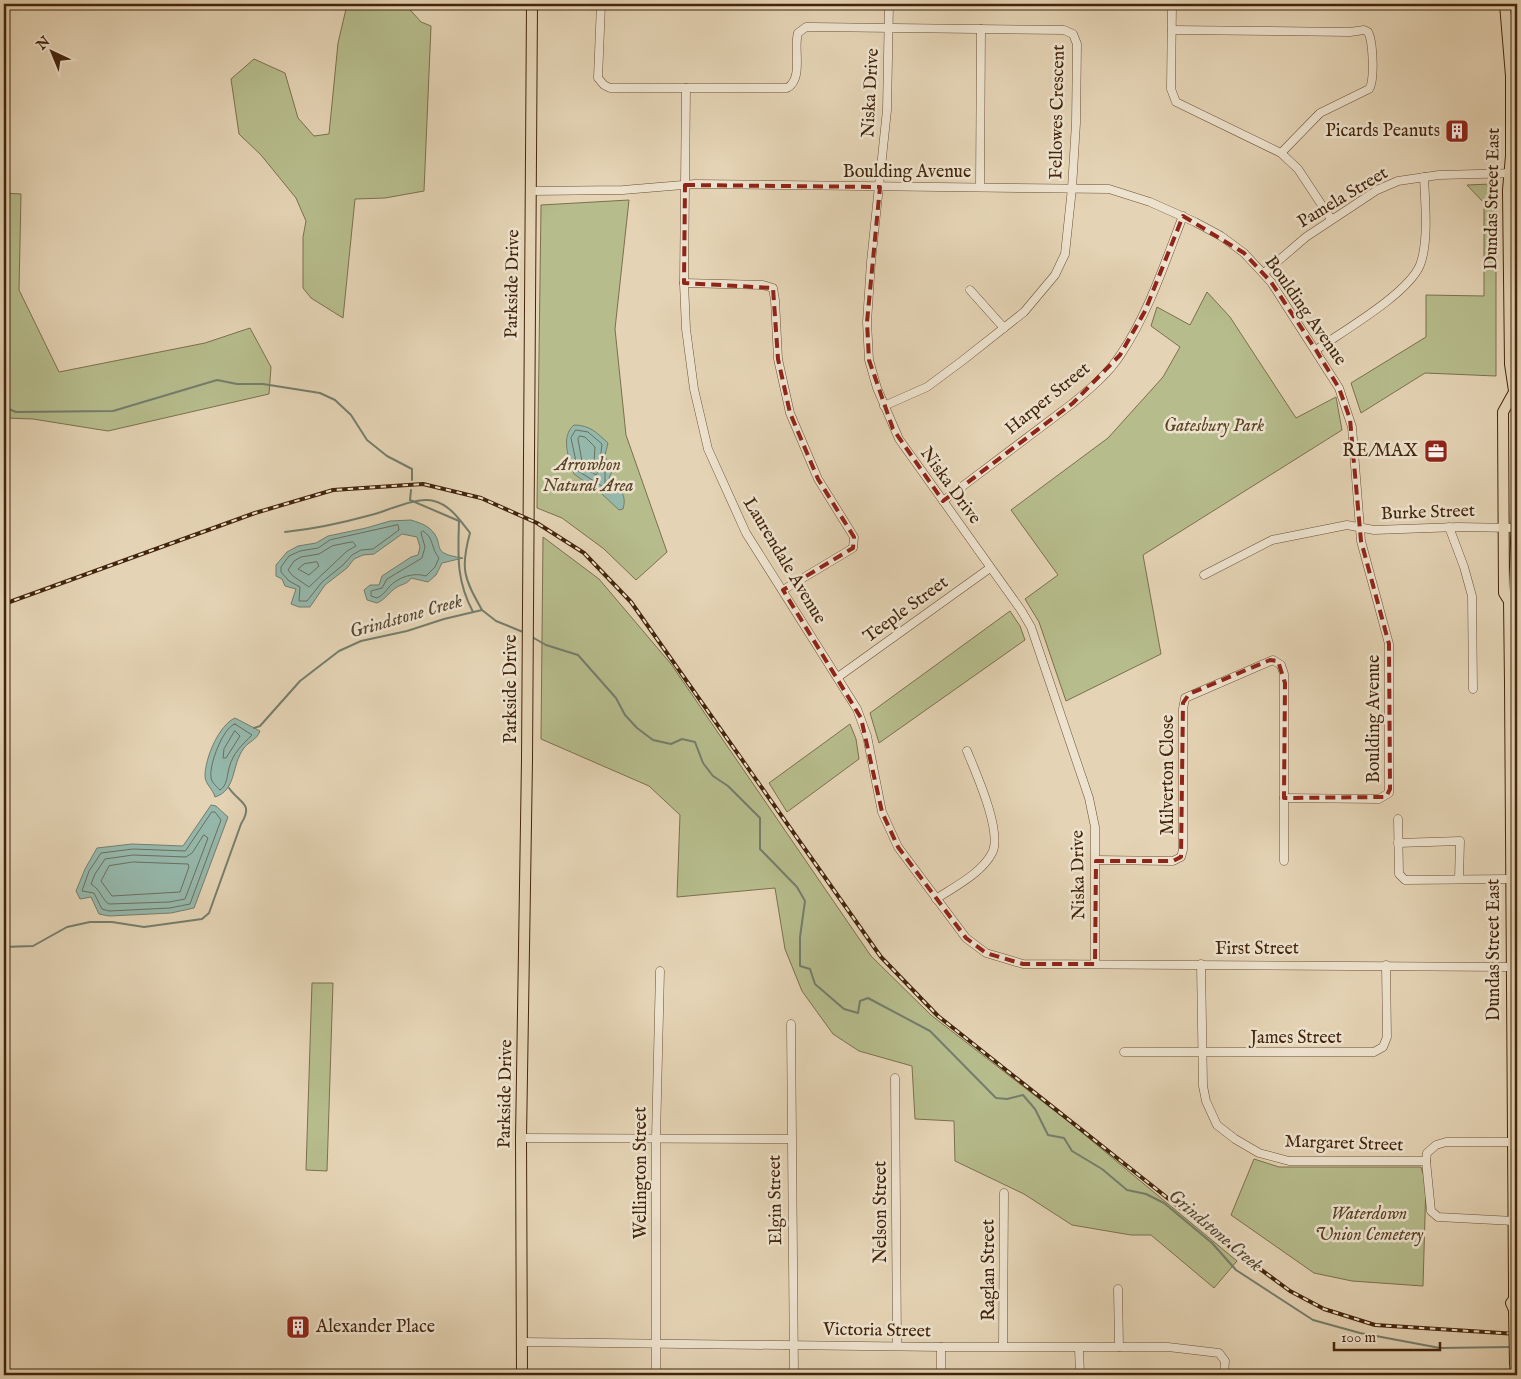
<svg xmlns="http://www.w3.org/2000/svg" width="1521" height="1379" font-family="'IM FELL English',serif">
	<style>
		.green { fill: #b6bc8c; stroke: #7c704c }
		.water { fill: #95b8ac; stroke: #747d6c }
		.lines { fill: none; stroke-linecap: round; stroke-linejoin: round }
		.shore { stroke: #6c6e5c; stroke-width: 1 }
		.stream { stroke: #747d6c; stroke-width: 2 }
		.minor-casing { stroke: #6b5035; stroke-width: 9 }
		.major-casing { stroke: #43250b; stroke-width: 12 }
		.minor { stroke: #ede2ce; stroke-width: 8 }
		.major { stroke: #e4d3b4; stroke-width: 10 }
		.rail-casing { stroke: #43250b; stroke-width: 4 }
		.rail { stroke: #ede2ce; stroke-width: 2; stroke-dasharray: 5.5; stroke-linecap: butt }
		.major-bridge-casing { stroke: #43250b; stroke-width: 12; stroke-linecap: butt }
		.major-bridge { stroke: #e4d3b4; stroke-width: 10 }
		.marked { fill: none; stroke: #8f2418; stroke-width: 4; stroke-dasharray: 10 6; stroke-linejoin: round }
		.labels { text-anchor: middle; dominant-baseline: central; stroke-width: 5; stroke-linejoin: round; paint-order: stroke }
		.street-label { font-size: 18px; fill: #43250b; stroke: #ede2ce }
		.poi-label { font-size: 18px; fill: #43250b; stroke: #ede2ce; text-anchor: end }
		.park-label { font-size: 18px; font-style: italic; fill: #5a4325; stroke: #ede2ce }
		.water-label { font-size: 19px; font-style: italic; fill: #584a33; stroke: #ede2ce }
	</style>
	<rect width="100%" height="100%" fill="#e4d3b4"/>
	<filter id="stains"><feTurbulence type="fractalNoise" baseFrequency=".004" numOctaves="4"/><feColorMatrix values="0 0 0 0 .2 0 0 0 0 .09 0 0 0 0 .02 0 0 0 .5 -.17"/></filter>
	<radialGradient id="worn" r=".72"><stop offset=".6" stop-color="#630" stop-opacity="0"/><stop offset="1" stop-color="#630" stop-opacity=".3"/></radialGradient>
	<!-- green -->
	<g class="green">
		<path d="M 357,4 L 405,4 L 421,22 L 431,26 L 424,191 L 385,198 L 355,199 L 343,318 L 311,298 L 303,288 L 303,237 L 306,221 L 296,198 L 261,155 L 239,134 L 231,79 L 254,59 L 285,73 L 298,118 L 314,136 L 329,134 L 338,43 L 346,9 Z"/>
		<path d="M 1491,184 L 1496,193 L 1496,376 L 1425,373 L 1361,413 L 1351,383 L 1426,337 L 1426,295 L 1484,296 L 1484,203 L 1467,185 Z"/>
		<path d="M 4,193 L 21,194 L 19,290 L 59,372 L 205,343 L 250,328 L 271,367 L 269,394 L 108,431 L 33,419 L 7,418 L 4,414 Z"/>
		<path d="M 629,200 L 615,329 L 626,435 L 667,552 L 636,580 L 604,549 L 562,518 L 537,508 L 541,205 Z"/>
		<path d="M 1207,292 L 1230,317 L 1296,418 L 1336,397 L 1342,430 L 1143,555 L 1161,654 L 1066,701 L 1039,622 L 1025,599 L 1058,575 L 1011,510 L 1108,438 L 1163,377 L 1180,347 L 1151,326 L 1157,307 L 1190,325 Z"/>
		<path d="M 543,537 L 599,579 L 671,664 L 871,956 L 931,1015 L 1074,1126 L 1237,1261 L 1214,1288 L 1151,1235 L 1131,1235 L 1072,1225 L 1024,1194 L 955,1161 L 954,1121 L 915,1119 L 912,1066 L 859,1051 L 833,1034 L 802,991 L 785,949 L 775,888 L 677,897 L 680,815 L 649,786 L 541,739 Z"/>
		<path d="M 1010,611 L 1020,626 L 1025,640 L 879,743 L 870,713 Z"/>
		<path d="M 850,724 L 856,739 L 859,759 L 787,812 L 769,783 Z"/>
		<path d="M 312,983 L 333,983 L 327,1171 L 306,1170 Z"/>
		<path d="M 1254,1159 L 1279,1167 L 1421,1167 L 1426,1182 L 1423,1286 L 1352,1281 L 1314,1273 L 1231,1215 Z"/>
	</g>
	<!-- water -->
	<g class="water">
		<path d="M 574,425 C 590,425 597,433 608,443 L 605,455 L 608,467 L 613,469 L 609,478 L 611,483 C 621,489 627,496 623,509 L 619,510 L 602,494 L 574,474 C 569,459 560,437 574,425 Z"/>
		<path d="M 411,520 C 417,522 424,524 429,528 C 448,544 426,553 463,558 L 442,563 L 436,575 L 428,582 L 411,578 C 408,584 402,584 397,587 C 389,592 386,599 377,603 L 367,600 L 364,590 L 370,585 L 379,585 L 382,576 L 411,557 L 418,555 L 420,547 L 417,537 L 402,534 L 374,554 L 363,555 L 354,559 L 347,568 L 325,585 L 310,607 L 299,607 L 291,604 L 296,589 L 285,586 L 282,579 L 276,576 L 276,565 L 287,552 L 298,546 L 316,543 L 328,536 L 366,528 L 390,521 Z"/>
		<path d="M 235,718 L 260,731 C 256,741 249,741 244,748 C 231,765 237,790 215,797 C 213,789 205,784 205,776 C 205,758 219,725 235,718 Z"/>
		<path d="M 211,805 L 216,806 L 228,817 L 194,908 L 171,913 L 109,916 L 99,914 L 91,897 L 80,899 L 76,891 L 85,869 L 97,848 L 132,844 L 183,846 Z"/>
	</g>
	<g class="lines">
		<!-- shore -->
		<g class="shore">
			<path d="M 576,430 L 588,432 L 602,444 L 600,461 L 605,472 L 605,488 L 578,471 L 571,438 Z"/>
			<path d="M 580,436 L 585,437 L 595,447 L 594,462 L 598,472 L 596,475 L 583,467 L 578,439 Z"/>
			<path d="M 398,525 L 399,530 L 373,549 L 361,550 L 352,555 L 343,565 L 322,582 L 307,601 L 299,601 L 300,587 L 289,581 L 281,572 L 281,567 L 289,556 L 300,551 L 318,548 L 330,540 Z"/>
			<path d="M 423,531 C 434,537 431,549 439,558 L 435,567 L 426,576 C 414,572 398,577 389,587 C 385,592 383,595 377,598 L 371,596 L 371,591 L 382,588 L 387,579 L 422,558 L 425,547 L 421,533 Z"/>
			<path d="M 353,542 L 356,546 L 347,551 L 309,587 L 293,576 L 288,570 L 294,561 L 301,557 L 319,554 L 332,546 Z"/>
			<path d="M 317,562 L 319,566 L 309,575 L 298,569 L 304,564 Z"/>
			<path d="M 235,724 L 252,735 C 242,745 233,753 229,768 C 227,776 227,786 220,790 C 217,787 211,782 211,777 C 209,765 223,727 235,724 Z"/>
			<path d="M 235,731 L 240,736 L 226,758 L 223,758 L 224,749 Z"/>
			<path d="M 212,812 L 215,812 L 221,820 L 190,904 L 170,908 L 109,911 L 102,909 L 94,893 L 82,891 L 89,871 L 101,853 L 133,849 L 185,851 Z"/>
			<path d="M 204,835 L 208,838 L 185,899 L 169,902 L 109,904 C 102,900 101,890 91,884 L 95,874 L 105,859 L 133,855 L 186,857 L 192,853 Z"/>
			<path d="M 133,862 L 188,864 L 189,867 L 180,892 L 112,896 L 101,881 L 109,866 Z"/>
		</g>
		<!-- stream -->
		<g class="stream">
			<path d="M 4,407 L 16,412 L 113,411 L 217,380 L 237,384 L 263,384 L 320,393 L 335,400 L 351,415 L 367,440 L 387,456 L 412,469 L 412,480"/>
			<path d="M 411,490 L 410,500 L 459,521 C 458,556 456,580 473,612"/>
			<path d="M 285,532 C 314,529 342,523 371,515 C 387,511 417,496 434,501 C 450,505 460,520 470,533 C 460,569 464,578 482,610"/>
			<path d="M 532,637 L 546,645 L 578,655 L 616,698 L 625,715 L 637,728 L 653,740 L 671,744 L 682,739 L 695,742 L 703,763 L 713,776 L 728,786 L 760,818 L 760,849 L 797,887 L 805,901 L 800,937 L 800,966 L 810,969 L 815,984 L 844,1009 L 858,1013 L 860,1001 L 868,998 L 930,1031 L 996,1098 L 1007,1099 L 1023,1095 L 1035,1109 L 1048,1135 L 1064,1138 L 1072,1151 L 1102,1169 L 1127,1190 L 1146,1194 L 1164,1203 L 1212,1243 L 1236,1270 L 1313,1320 L 1360,1333 L 1440,1348 L 1512,1347"/>
			<path d="M 254,728 L 260,726 L 300,681 L 339,651 L 361,641 L 407,631 L 444,619 L 482,610 L 496,621 L 523,632"/>
			<path d="M 4,947 L 33,946 L 67,927 L 90,922 L 112,922 L 144,927 L 202,919 L 209,913 L 241,824 C 254,803 240,804 229,788"/>
		</g>
		<!-- minor casing -->
		<g class="minor-casing">
			<g id="minor">
				<path d="M 601,4 L 598,78 L 604,85 L 610,88 L 787,88 C 804,79 793,48 798,33 L 806,27 L 812,27 L 1064,30 L 1073,34 L 1077,44 L 1076,123 L 1072,188 L 1065,254 L 1055,275 L 1024,312 L 962,361 L 927,387 L 884,406"/>
				<path d="M 889,4 L 887,110 L 871,262 L 867,322 L 869,360 L 877,388 L 899,439 L 1021,610 L 1031,627 L 1089,798 L 1095,827 L 1095,964"/>
				<path d="M 1172,4 L 1171,89 L 1176,102 L 1281,153 L 1298,169 L 1331,219"/>
				<path d="M 1172,30 L 1350,32 L 1364,30 L 1368,32 C 1373,41 1375,81 1369,89 L 1320,113 L 1281,153"/>
				<path d="M 686,88 L 684,283 L 686,329 L 694,389 L 708,449 L 746,533 L 857,709 L 867,736 L 882,812 L 898,847 L 966,938 L 986,953 L 1023,964 L 1510,967"/>
				<path d="M 980,187 L 981,29"/>
				<path d="M 531,191 L 623,190 L 695,184 L 1109,189 L 1150,202 L 1195,222 L 1221,236 L 1244,253 L 1271,282 L 1339,388 L 1352,427 L 1361,541 L 1389,644 L 1389,793 L 1379,799 L 1284,798"/>
				<path d="M 1264,273 L 1306,237 L 1377,190 L 1398,181 L 1439,175 L 1517,173"/>
				<path d="M 684,283 L 763,285 L 773,288 L 775,300 L 778,359 L 790,413 L 818,479 L 854,537 L 853,548 L 783,590"/>
				<path d="M 970,290 L 1004,328"/>
				<path d="M 1316,350 C 1343,331 1408,294 1420,265 C 1429,242 1425,201 1424,177"/>
				<path d="M 943,501 L 1073,403 C 1090,389 1109,373 1121,354 C 1149,312 1165,262 1183,216"/>
				<path d="M 1449,527 L 1464,567 L 1472,596 L 1473,689"/>
				<path d="M 1204,575 L 1272,540 L 1347,525 L 1374,530 L 1458,527 L 1517,528"/>
				<path d="M 838,677 L 990,568"/>
				<path d="M 1398,819 L 1399,874 L 1405,880 L 1510,879"/>
				<path d="M 1398,843 L 1460,841 L 1459,879"/>
				<path d="M 1096,860 L 1173,861 L 1181,857 L 1183,850 L 1183,709 L 1185,698 L 1273,660 L 1281,665 L 1284,674 L 1284,861"/>
				<path d="M 936,899 C 954,887 982,873 992,853 C 1003,833 976,773 967,751"/>
				<path d="M 1201,964 L 1203,1086 L 1206,1101 L 1217,1125 L 1235,1139 L 1259,1153 L 1289,1161 L 1426,1161 L 1427,1153 L 1436,1145 L 1446,1142 L 1516,1142"/>
				<path d="M 791,1024 L 794,1375"/>
				<path d="M 1124,1052 L 1374,1052 L 1383,1047 L 1387,1037 L 1386,965"/>
				<path d="M 895,1078 L 897,1345"/>
				<path d="M 521,1138 L 790,1139"/>
				<path d="M 1426,1161 L 1431,1211 L 1438,1217 L 1514,1221"/>
				<path d="M 1118,1289 L 1119,1347"/>
				<path d="M 523,1342 L 941,1347 L 1168,1347 L 1219,1353 L 1225,1361 L 1224,1375"/>
				<path d="M 1003,1346 L 1004,1193"/>
				<path d="M 941,1347 L 941,1375"/>
				<path d="M 1079,1348 L 1080,1375"/>
				<path d="M 656,1375 L 656,1138 L 660,971"/>
			</g>
		</g>
		<!-- major casing -->
		<g class="major-casing">
			<g id="major">
				<path d="M 1505,4 L 1511,76 L 1511,156 L 1508,190 L 1510,364 L 1517,411"/>
				<path d="M 1513,394 L 1503,412 L 1504,593 L 1509,601 L 1510,683 L 1514,1288 L 1514,1299 L 1511,1303 L 1514,1310 L 1517,1307"/>
				<path d="M 1509,601 L 1514,593 L 1517,517"/>
				<path d="M 1515,1364 L 1516,1375"/>
				<path d="M 522,1375 L 521,1138 L 527,760 L 532,4"/>
			</g>
		</g>
		<!-- minor -->
		<use href="#minor" class="minor"/>
		<!-- major -->
		<use href="#major" class="major"/>
		<!-- rail casing -->
		<g class="rail-casing">
			<path id="rail" d="M 4,604 L 255,513 L 333,490 L 423,484 L 481,498 L 537,523 L 584,553 L 631,602 L 881,957 L 938,1016 L 1218,1238 L 1290,1291 L 1324,1309 L 1375,1325 L 1517,1334"/>
		</g>
		<!-- rail -->
		<use href="#rail" class="rail"/>
		<!-- major-bridge casing -->
		<g class="major-bridge-casing">
			<path id="major-bridge" d="M 1514,1310 L 1515,1364"/>
		</g>
		<!-- major-bridge -->
		<use href="#major-bridge" class="major-bridge"/>
	</g>
	<!-- marked area -->
	<path class="marked" d="M 685,185 L 880,187 L 867,322 L 869,360 L 893,429 L 943,501 L 1073,403 L 1120,355 L 1145,311 L 1183,216 L 1244,253 L 1271,282 L 1316,350 L 1339,388 L 1350,419 L 1361,541 L 1389,644 L 1390,789 L 1386,797 L 1284,798 L 1285,683 L 1278,661 L 1270,660 L 1189,694 L 1183,703 L 1181,857 L 1173,861 L 1096,861 L 1095,964 L 1023,964 L 986,953 L 966,938 L 898,847 L 882,812 L 861,718 L 783,590 L 853,548 L 854,537 L 818,479 L 790,413 L 778,359 L 773,288 L 684,283 Z"/>
	<!-- icons -->
	<defs>
		<g id="building-square" transform="scale(1.25)"><rect x="-9" y="-9" width="18" height="18" rx="4" fill="#8f2418" stroke="#ede2ce"/><path d="M-4-6H4V6H1V3H-1V6H-4ZM-2.5-4.3h1.7v1.8h-1.7ZM.8-4.3h1.7v1.8H.8ZM-2.5-1h1.7V.8h-1.7ZM.8-1h1.7V.8H.8Z" fill="#fff"/></g>
		<g id="office-square" transform="scale(1.25)"><rect x="-9" y="-9" width="18" height="18" rx="4" fill="#8f2418" stroke="#ede2ce"/><path d="M-6-3h4V-5.5h4V-3h4V5H-6ZM-1-4.5V-3h2v-1.5ZM-6 0V1H6V0Z" fill="#fff"/></g>
	</defs>
	<g fill-rule="evenodd">
		<use href="#building-square" x="1457" y="131"/>
		<use href="#office-square" x="1436" y="451"/>
		<use href="#building-square" x="298" y="1327"/>
	</g>
	<g class="labels">
		<!-- street labels -->
		<g class="street-label">
			<text transform="translate(871 93) rotate(-87)">Niska Drive</text>
			<text transform="translate(1058 112) rotate(-89)">Fellowes Crescent</text>
			<text x="907" y="172">Boulding Avenue</text>
			<text transform="translate(1343 198) rotate(-31)">Pamela Street</text>
			<text transform="translate(1493 199) rotate(-89)">Dundas Street East</text>
			<text transform="translate(513 284) rotate(-89)">Parkside Drive</text>
			<text transform="translate(1305 311) rotate(55)">Boulding Avenue</text>
			<text transform="translate(1048 399) rotate(-39)">Harper Street</text>
			<text transform="translate(950 486) rotate(54)">Niska Drive</text>
			<text transform="translate(1428 513) rotate(-2)">Burke Street</text>
			<text transform="translate(784 561) rotate(59)">Laurendale Avenue</text>
			<text transform="translate(906 610) rotate(-36)">Teeple Street</text>
			<text transform="translate(511 689) rotate(-90)">Parkside Drive</text>
			<text transform="translate(1374 719) rotate(-90)">Boulding Avenue</text>
			<text transform="translate(1168 775) rotate(-90)">Milverton Close</text>
			<text transform="translate(1079 875) rotate(-91)">Niska Drive</text>
			<text x="1257" y="949">First Street</text>
			<text transform="translate(1494 950) rotate(-90)">Dundas Street East</text>
			<text x="1296" y="1038">James Street</text>
			<text transform="translate(506 1094) rotate(-89)">Parkside Drive</text>
			<text transform="translate(1344 1144) rotate(2)">Margaret Street</text>
			<text transform="translate(641 1173) rotate(-90)">Wellington Street</text>
			<text transform="translate(776 1200) rotate(-91)">Elgin Street</text>
			<text transform="translate(881 1212) rotate(-90)">Nelson Street</text>
			<text transform="translate(989 1270) rotate(-90)">Raglan Street</text>
			<text transform="translate(877 1331) rotate(1)">Victoria Street</text>
		</g>
		<!-- poi labels -->
		<g class="poi-label">
			<text x="1440" y="131">Picards Peanuts</text>
			<text x="1418" y="451">RE/MAX</text>
			<text x="316" y="1327" text-anchor="start">Alexander Place</text>
		</g>
		<!-- park labels -->
		<g class="park-label">
			<text x="1214" y="426">Gatesbury Park</text>
			<text x="588" y="465">Arrowhon<tspan x="588" dy="21">Natural Area</tspan></text>
			<text x="1369" y="1214">Waterdown<tspan x="1369" dy="21">Union Cemetery</tspan></text>
		</g>
		<!-- water labels -->
		<g class="water-label">
			<text transform="translate(406 617) rotate(-16)">Grindstone Creek</text>
			<text transform="translate(1215 1231) rotate(40)">Grindstone Creek</text>
		</g>
	</g>
	<!-- margin -->
	<rect width="1521" height="1379" fill="none" stroke="#e4d3b4" stroke-width="20"/>
	<rect x="5" y="5" width="1511" height="1369" fill="none" stroke="#43250b" stroke-width="2.5"/>
	<rect x="10" y="10" width="1501" height="1359" fill="none" stroke="#43250b"/>
	<!-- north arrow -->
	<g transform="translate(52 52) rotate(316)" stroke="#ede2ce" stroke-width="4" paint-order="stroke">
	<path d="M0-4L9 19L0 12L-9 19Z" fill="#43250b"/>
	<text y="-8" font-size="14" font-weight="bold" text-anchor="middle" fill="#43250b">N</text>
	</g>
	<!-- scale -->
	<path d="M1334 1342v8h106v-8" fill="none" stroke="#43250b" stroke-width="2.5"/>
	<text x="1341" y="1342" font-size="15" fill="#43250b" stroke="#ede2ce" stroke-width="4" paint-order="stroke">100 m</text>
	<rect width="100%" height="100%" filter="url(#stains)"/>
	<rect width="100%" height="100%" fill="url(#worn)"/>
</svg>
